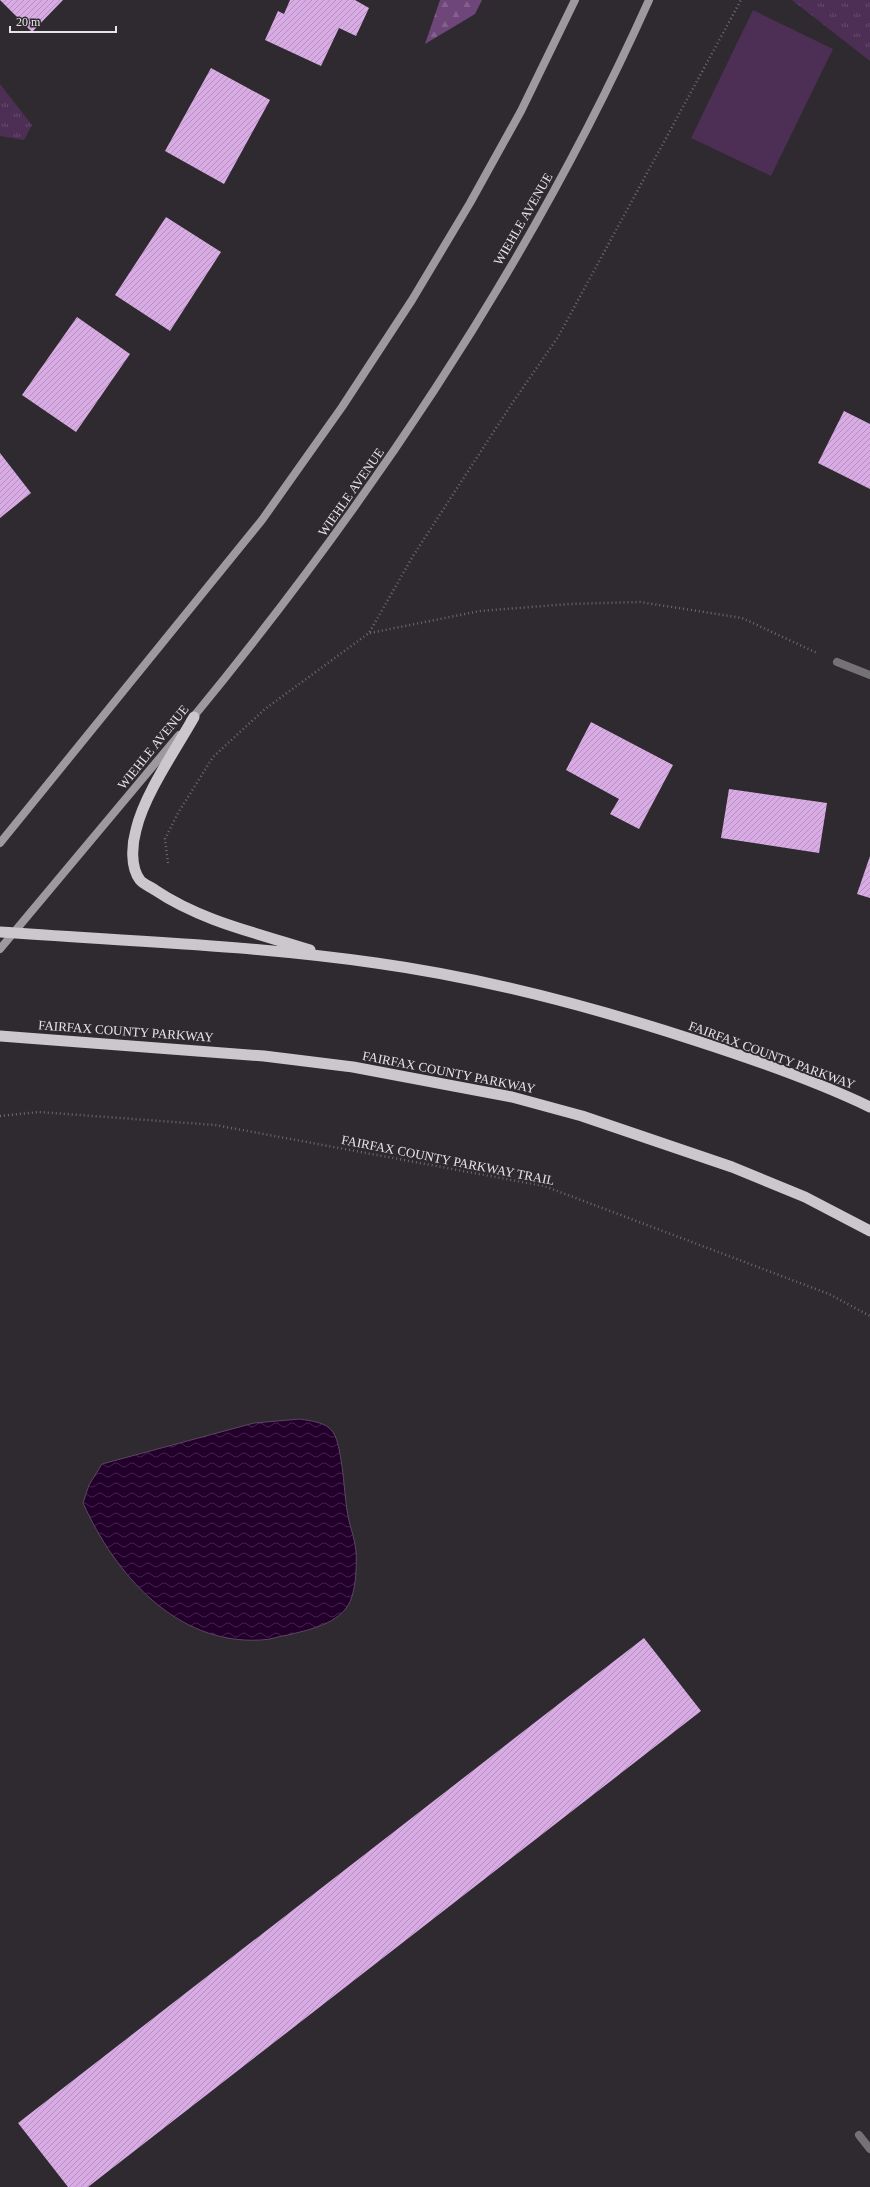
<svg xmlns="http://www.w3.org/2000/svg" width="870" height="2187" font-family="'Times New Roman',serif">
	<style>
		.forest { fill: url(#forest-firs) }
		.park { fill: url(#park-tufts) }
		.pitch { fill: #4d2e55 }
		.water { fill: url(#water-waves); stroke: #5d4463 }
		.building { fill: url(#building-hatch) }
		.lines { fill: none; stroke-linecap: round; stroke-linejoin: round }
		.path { stroke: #6e6b6f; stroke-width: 2.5; stroke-dasharray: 1 3; stroke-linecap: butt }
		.service { stroke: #747275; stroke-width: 8 }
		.minor { stroke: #747275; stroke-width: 8 }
		.secondary { stroke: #9d9a9e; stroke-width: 8 }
		.trunk { stroke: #ccc7cc; stroke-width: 11 }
		.labels { text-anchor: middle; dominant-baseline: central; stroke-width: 4; stroke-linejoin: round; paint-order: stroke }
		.street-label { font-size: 13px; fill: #e7e4e7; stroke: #2e2a2f }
	</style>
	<defs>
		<pattern id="forest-firs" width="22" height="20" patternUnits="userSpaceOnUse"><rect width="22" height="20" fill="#6e4679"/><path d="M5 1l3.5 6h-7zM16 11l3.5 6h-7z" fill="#83618c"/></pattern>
		<pattern id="park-tufts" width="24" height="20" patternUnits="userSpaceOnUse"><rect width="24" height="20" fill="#4d2e55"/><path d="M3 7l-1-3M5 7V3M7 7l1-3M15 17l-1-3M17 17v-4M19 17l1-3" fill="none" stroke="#674c6d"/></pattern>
		<pattern id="water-waves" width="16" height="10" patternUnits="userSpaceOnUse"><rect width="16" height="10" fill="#22002b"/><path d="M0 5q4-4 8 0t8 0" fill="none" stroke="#42254a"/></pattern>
		<pattern id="building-hatch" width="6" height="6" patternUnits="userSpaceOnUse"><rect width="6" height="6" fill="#d8abe4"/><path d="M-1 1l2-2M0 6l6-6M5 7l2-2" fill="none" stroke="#b391bc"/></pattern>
	</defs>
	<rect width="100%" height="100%" fill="#2e2a2f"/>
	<!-- forest -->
	<path class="forest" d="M 440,0 L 482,0 L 475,14 L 425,44 Z"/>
	<!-- park -->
	<g class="park">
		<path d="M 792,0 L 870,0 L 870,61 Z"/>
		<path d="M 0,84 L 32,125 L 24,140 L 0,136 Z"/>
	</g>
	<!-- pitch -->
	<path class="pitch" d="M 753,10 L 833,49 L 771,176 L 691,138 Z"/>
	<!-- water -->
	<path class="water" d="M 300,1419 C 311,1421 326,1422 333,1432 C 343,1447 344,1497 348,1516 C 350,1527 355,1539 356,1551 C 357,1566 356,1595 347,1607 C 334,1625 308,1630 288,1635 C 279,1636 270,1640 261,1640 C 176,1645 115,1574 83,1503 L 89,1485 L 102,1464 L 254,1423 Z"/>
	<!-- building -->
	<g class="building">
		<path d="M 0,0 L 63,0 L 32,32 Z"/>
		<path d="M 290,0 L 355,0 L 369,8 L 356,36 L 339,28 L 321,66 L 265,40 L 278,11 L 284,14 Z"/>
		<path d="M 211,68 L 270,100 L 224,184 L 165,151 Z"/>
		<path d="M 166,217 L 221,252 L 170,331 L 115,295 Z"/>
		<path d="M 77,317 L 130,354 L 76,432 L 22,395 Z"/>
		<path d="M 844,411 L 870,424 L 870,489 L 818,463 Z"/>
		<path d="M 0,453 L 31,493 L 0,518 Z"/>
		<path d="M 591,722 L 673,765 L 639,829 L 610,814 L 619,799 L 566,770 Z"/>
		<path d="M 729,789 L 827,803 L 819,853 L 721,838 Z"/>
		<path d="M 870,856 L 870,898 L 857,894 Z"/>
		<path d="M 644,1638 L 701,1711 L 88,2187 L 68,2187 L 18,2123 Z"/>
	</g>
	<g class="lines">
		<!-- path -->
		<g class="path">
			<path d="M 370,633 L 480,611 L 569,604 L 640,602 L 742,618 L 817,653"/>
			<path d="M 168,863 L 165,839 L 178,813 L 213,757 L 265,709 L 369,633 L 413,556 L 511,405 L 558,337 L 741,0"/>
			<path d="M 0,1116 L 39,1112 L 215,1125 L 544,1186 L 829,1294 L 870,1316"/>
		</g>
		<!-- service -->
		<path class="service" d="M 859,2135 L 870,2149"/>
		<!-- minor -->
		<path class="minor" d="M 837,662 L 870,675"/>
		<!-- secondary -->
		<g class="secondary">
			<path d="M 190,721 C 372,500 532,261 649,0"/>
			<path d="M 0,843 L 262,520 L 342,407 L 412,300 L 470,203 L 521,111 L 575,0"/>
			<path d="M 0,949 L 179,735"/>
		</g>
		<!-- trunk -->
		<g class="trunk">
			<path d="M 194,717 C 176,749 144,795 136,830 C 132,844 130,867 140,880 C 143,884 151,887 155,890 C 201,921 257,933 310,950"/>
			<path d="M 0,932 C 125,941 251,945 376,963 C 484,978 590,1006 694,1040 C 753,1059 814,1080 870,1107"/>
			<path d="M 0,1036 L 264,1056 L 353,1067 L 512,1097 L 582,1116 L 732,1167 L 805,1197 L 870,1231"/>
		</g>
	</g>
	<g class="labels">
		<!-- street labels -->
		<g class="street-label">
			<text transform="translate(523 219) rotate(-60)">WIEHLE AVENUE</text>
			<text transform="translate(351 492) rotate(-55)">WIEHLE AVENUE</text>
			<text transform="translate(153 747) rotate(-51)">WIEHLE AVENUE</text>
			<text transform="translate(126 1031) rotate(4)">FAIRFAX COUNTY PARKWAY</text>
			<text transform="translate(772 1055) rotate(20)">FAIRFAX COUNTY PARKWAY</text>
			<text transform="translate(449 1072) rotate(11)">FAIRFAX COUNTY PARKWAY</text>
			<text transform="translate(448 1160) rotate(11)">FAIRFAX COUNTY PARKWAY TRAIL</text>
		</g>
	</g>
	<!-- scale -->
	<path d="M10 26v6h106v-6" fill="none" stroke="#e7e4e7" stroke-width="2"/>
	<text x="16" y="26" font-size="12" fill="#e7e4e7" stroke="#2e2a2f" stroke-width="3" paint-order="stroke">20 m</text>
</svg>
